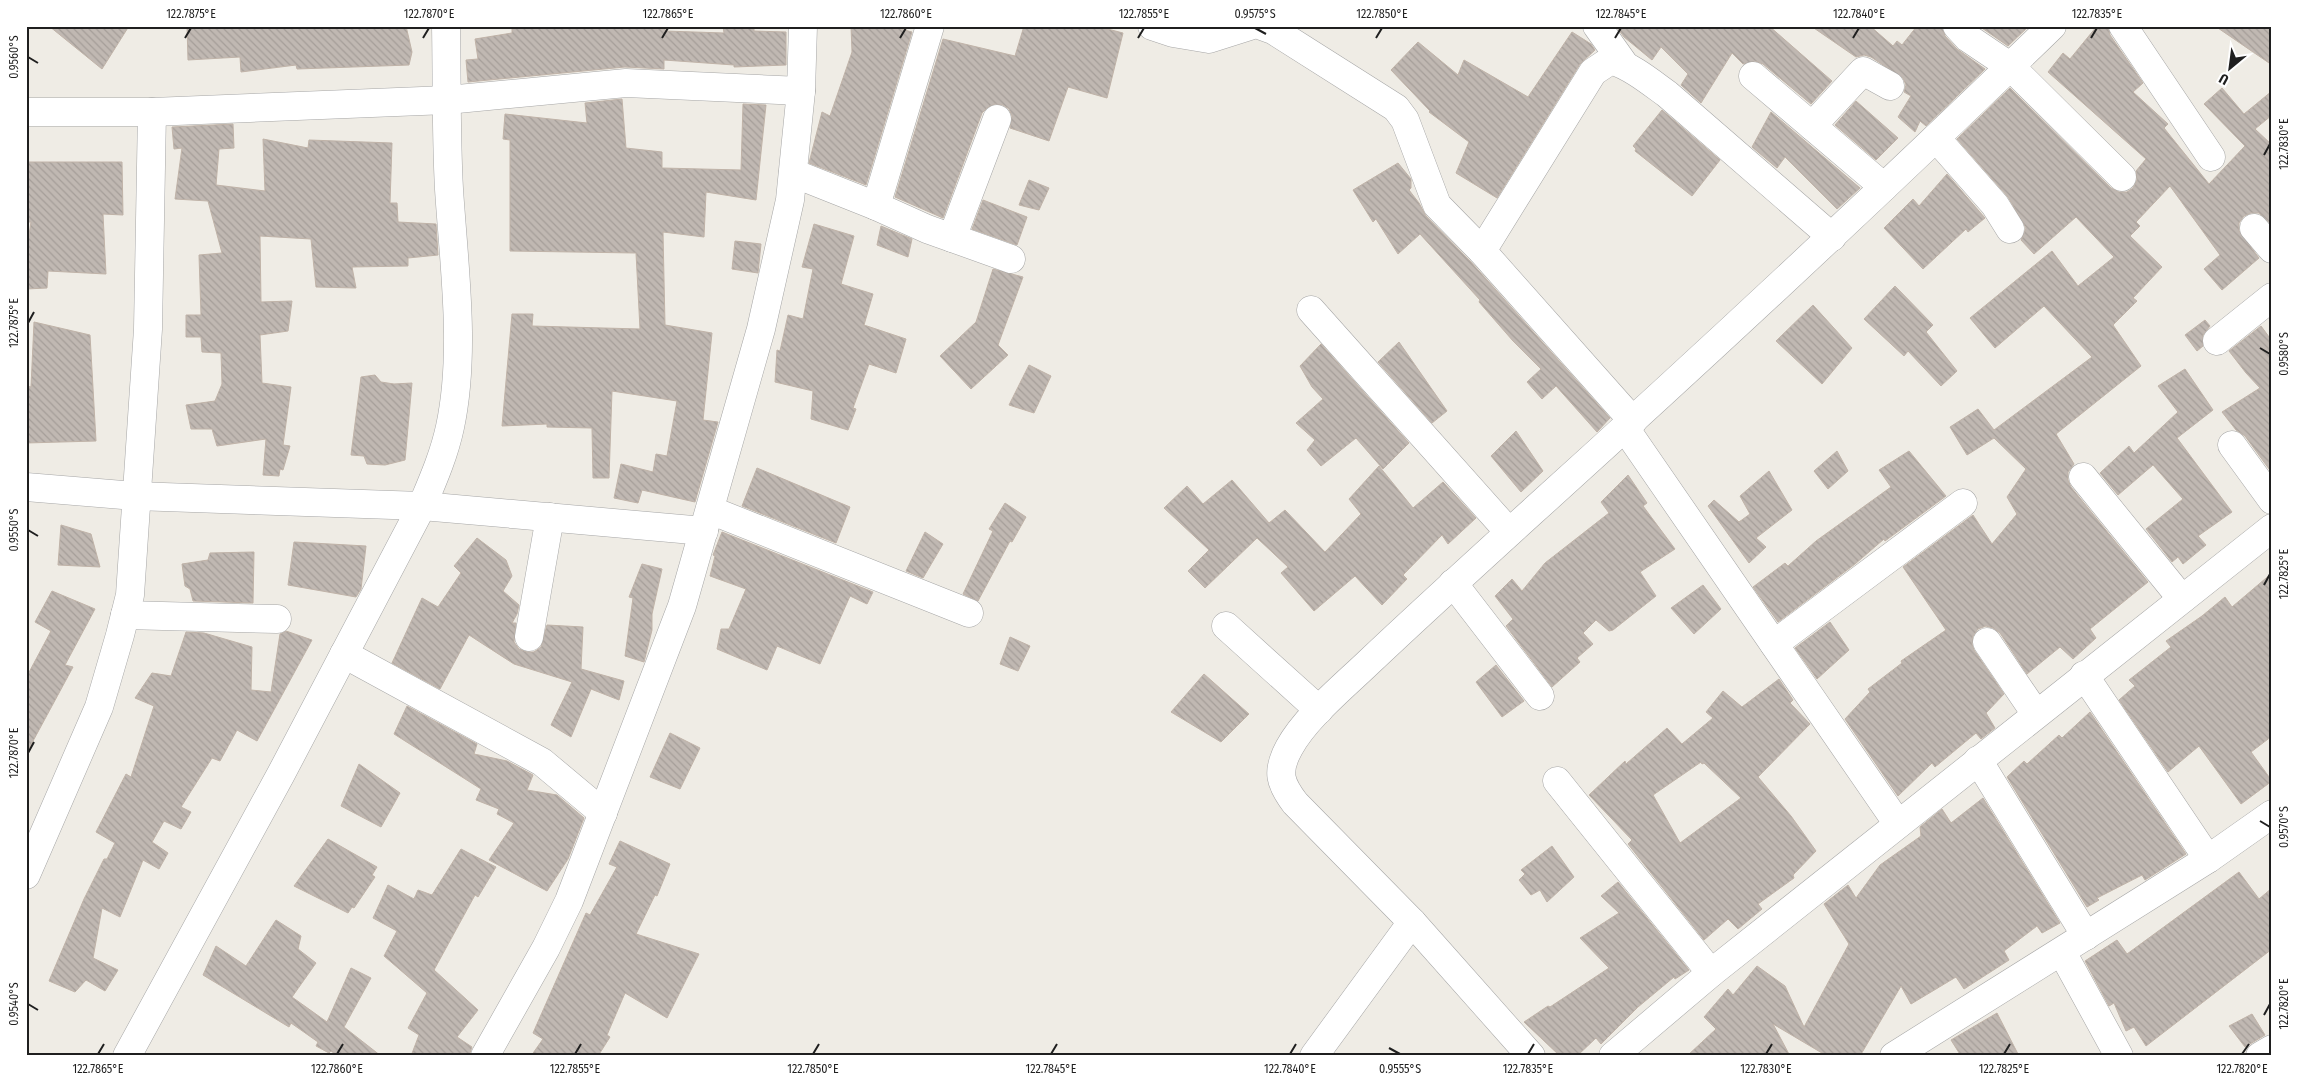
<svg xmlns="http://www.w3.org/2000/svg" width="2298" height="1082" font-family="'Fira Sans Condensed',sans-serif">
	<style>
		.building { fill: url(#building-back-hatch); stroke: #c0b3a8; fill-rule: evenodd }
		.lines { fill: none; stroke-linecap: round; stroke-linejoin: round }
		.minor-casing { stroke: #a6a6a6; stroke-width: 29 }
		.minor { stroke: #fff; stroke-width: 28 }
		.ticks { fill: none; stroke: #1f1f1f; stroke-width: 2 }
		.neatline { fill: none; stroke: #1f1f1f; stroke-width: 2 }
		.ticks-label { font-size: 12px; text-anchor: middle; fill: #1f1f1f }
	</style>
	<defs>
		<pattern id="building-back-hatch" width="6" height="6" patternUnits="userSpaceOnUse" patternTransform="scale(1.25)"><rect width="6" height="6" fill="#c0b8b2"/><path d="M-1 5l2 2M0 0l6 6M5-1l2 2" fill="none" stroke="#a59e99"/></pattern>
	</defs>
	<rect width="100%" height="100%" fill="#efece5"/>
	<!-- building -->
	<g class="building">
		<path d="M 49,26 L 129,26 L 102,69 Z"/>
		<path d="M 187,26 L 406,26 L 412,52 L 409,65 L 297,69 L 296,65 L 241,72 L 240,57 L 188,60 Z"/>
		<path d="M 529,26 L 665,26 L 665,31 L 724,33 L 723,26 L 742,26 L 754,28 L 754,31 L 786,32 L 786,65 L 734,67 L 734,65 L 664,60 L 664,69 L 625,67 L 468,82 L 466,60 L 478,59 L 475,39 L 512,33 L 512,29 Z"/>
		<path d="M 851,26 L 902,26 L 901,29 L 912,32 L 866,185 L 809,163 L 822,112 L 830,116 L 852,52 Z"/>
		<path d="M 1024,26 L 1096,26 L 1123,33 L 1107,98 L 1068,87 L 1049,141 L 1010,128 L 1012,116 L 1009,109 L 1003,105 L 995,104 L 988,107 L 982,113 L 943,218 L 895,197 L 943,39 L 1015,56 Z"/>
		<path d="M 1616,26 L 1769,26 L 1832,81 L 1811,104 L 1763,64 L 1755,61 L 1743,64 L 1732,53 L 1701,103 L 1681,85 L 1688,74 L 1661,47 L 1652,60 L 1624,37 Z"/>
		<path d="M 1811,26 L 1870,26 L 1893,46 L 1897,41 L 1902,45 L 1917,26 L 1942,26 L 1945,36 L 1957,49 L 1985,69 L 1926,126 L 1920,121 L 1915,132 L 1898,117 L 1911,96 L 1904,92 L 1906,85 L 1903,78 L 1871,57 L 1864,55 L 1856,57 Z"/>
		<path d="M 1979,26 L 2029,26 L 2008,46 Z"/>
		<path d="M 2097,26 L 2108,26 L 2110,35 L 2143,83 L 2133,92 L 2168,124 L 2164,128 L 2209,184 L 2245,146 L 2204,104 L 2222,88 L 2244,114 L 2272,91 L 2272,115 L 2255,129 L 2272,145 L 2272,225 L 2259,213 L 2251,213 L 2244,216 L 2239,223 L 2239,231 L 2259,258 L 2222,290 L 2204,269 L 2220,255 L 2170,186 L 2136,222 L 2140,226 L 2130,236 L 2162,267 L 2133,298 L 2137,301 L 2113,325 L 2141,366 L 2056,434 L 2074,464 L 2068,472 L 2068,480 L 2071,487 L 2148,582 L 2090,629 L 2096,638 L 2073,659 L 2060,647 L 2027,674 L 2000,633 L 1993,628 L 1986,626 L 1978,629 L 1973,636 L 1972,644 L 1974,650 L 2004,694 L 1986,713 L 1995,728 L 1981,739 L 1976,733 L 1935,767 L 1932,763 L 1898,796 L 1845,719 L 1870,692 L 1868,689 L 1902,663 L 1901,661 L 1946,630 L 1903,567 L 1973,515 L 1992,544 L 2017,514 L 2007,497 L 2026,469 L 1994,438 L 1967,455 L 1950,427 L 1978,409 L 1994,430 L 2092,357 L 2044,306 L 1995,348 L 1970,318 L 2052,251 L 2078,286 L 2114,257 L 2076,217 L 2034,254 L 2021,240 L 2026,228 L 2008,197 L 1957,139 L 2010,88 L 2111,188 L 2119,192 L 2127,192 L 2133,188 L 2137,180 L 2136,171 L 2146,159 L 2048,72 L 2063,53 L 2070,59 Z"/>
		<path d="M 2215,26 L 2272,26 L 2272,65 Z"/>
		<path d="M 1572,32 L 1591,44 L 1595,50 L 1580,64 L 1497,198 L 1456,173 L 1469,142 L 1429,112 L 1430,111 L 1391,70 L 1418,42 L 1458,75 L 1464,60 L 1528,97 Z"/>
		<path d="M 622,99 L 626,148 L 662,152 L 662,168 L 741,170 L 743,104 L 766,105 L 756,200 L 706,192 L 704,237 L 663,232 L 665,325 L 712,333 L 703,420 L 718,422 L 695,502 L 642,490 L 638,503 L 614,498 L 621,464 L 653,472 L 656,454 L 667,456 L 677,401 L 612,391 L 609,478 L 593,478 L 592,428 L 547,427 L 547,424 L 502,426 L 512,314 L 533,314 L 532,326 L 640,329 L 636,253 L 510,251 L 510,140 L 503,139 L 505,114 L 587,123 L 585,103 Z"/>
		<path d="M 1856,101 L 1898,138 L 1876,160 L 1835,125 Z"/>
		<path d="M 1662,110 L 1720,160 L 1692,196 L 1635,151 L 1636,149 L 1633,146 Z"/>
		<path d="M 1771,112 L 1860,188 L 1837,209 L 1785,157 L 1777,168 L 1752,147 Z"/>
		<path d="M 233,124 L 234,148 L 219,149 L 216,185 L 265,191 L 263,139 L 308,148 L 309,140 L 392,143 L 390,203 L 397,203 L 398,222 L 436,224 L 438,255 L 408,258 L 408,266 L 352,267 L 356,288 L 316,287 L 311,239 L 260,236 L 261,302 L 292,301 L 288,331 L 260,335 L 262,383 L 291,387 L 283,445 L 290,446 L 283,470 L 280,469 L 279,476 L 263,475 L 266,439 L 217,446 L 212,429 L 191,429 L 186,405 L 215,401 L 222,384 L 221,353 L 202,352 L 201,337 L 186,337 L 186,315 L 201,315 L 199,255 L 222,253 L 208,201 L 175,199 L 182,148 L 174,149 L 172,127 Z"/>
		<path d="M 26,162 L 122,162 L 123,215 L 103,214 L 106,274 L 48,271 L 47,288 L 26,289 L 26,254 L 31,222 L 26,222 Z"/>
		<path d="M 1398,163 L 1411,179 L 1411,188 L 1409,190 L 1419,203 L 1426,216 L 1471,262 L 1610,418 L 1597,432 L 1556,386 L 1542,399 L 1527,382 L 1541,369 L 1513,341 L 1479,302 L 1480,300 L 1420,234 L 1398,254 L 1376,219 L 1373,222 L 1353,190 Z"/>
		<path d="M 1947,174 L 1985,218 L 1968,232 L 1966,229 L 1923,269 L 1884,228 L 1913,199 L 1919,206 Z"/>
		<path d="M 1029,180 L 1049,188 L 1039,210 L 1019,205 Z"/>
		<path d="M 983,200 L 1027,217 L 1017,245 L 972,229 Z"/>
		<path d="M 814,224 L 854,236 L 841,284 L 873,294 L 864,325 L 906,339 L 896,373 L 869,364 L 853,408 L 856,409 L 848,430 L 811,419 L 813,391 L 775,382 L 777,350 L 780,351 L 788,315 L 803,319 L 813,269 L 802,267 Z"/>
		<path d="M 881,226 L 912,239 L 908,257 L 877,245 Z"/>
		<path d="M 735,241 L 761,244 L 758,273 L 732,269 Z"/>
		<path d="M 993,269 L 1023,277 L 998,345 L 1008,355 L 971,389 L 940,356 L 976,322 Z"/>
		<path d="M 1895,286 L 1933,325 L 1926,332 L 1957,371 L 1941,386 L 1908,351 L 1904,356 L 1864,319 Z"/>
		<path d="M 1813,305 L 1852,348 L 1822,384 L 1776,341 Z"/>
		<path d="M 2205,320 L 2210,326 L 2203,335 L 2203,346 L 2197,351 L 2185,335 Z"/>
		<path d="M 34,322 L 90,335 L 96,441 L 26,443 L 26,386 L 31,387 Z"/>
		<path d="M 2261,326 L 2272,341 L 2272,473 L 2245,436 L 2236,430 L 2222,412 L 2260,388 L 2246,373 L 2229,351 Z"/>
		<path d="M 1399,342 L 1447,411 L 1432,423 L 1378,362 Z"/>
		<path d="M 1321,344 L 1409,443 L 1383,469 L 1356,438 L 1321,466 L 1307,450 L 1315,440 L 1296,423 L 1323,399 L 1312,387 L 1300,366 Z"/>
		<path d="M 1029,365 L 1051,376 L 1034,413 L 1009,405 Z"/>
		<path d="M 2185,369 L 2213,410 L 2177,438 L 2232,512 L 2198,536 L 2206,545 L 2183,564 L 2178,557 L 2172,562 L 2146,529 L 2183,499 L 2153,465 L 2118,495 L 2100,473 L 2129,446 L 2134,453 L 2178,412 L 2158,386 Z"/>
		<path d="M 375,375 L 381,382 L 394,384 L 412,383 L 405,460 L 385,465 L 367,464 L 364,456 L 351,455 L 361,377 Z"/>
		<path d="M 1516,431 L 1543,471 L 1521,492 L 1491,456 Z"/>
		<path d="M 1837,451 L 1848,471 L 1828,489 L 1814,471 Z"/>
		<path d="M 1909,451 L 1946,496 L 1885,541 L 1884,539 L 1855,564 L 1778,622 L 1753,587 L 1785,563 L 1788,566 L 1816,541 L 1891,487 L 1879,470 Z"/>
		<path d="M 1379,466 L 1413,508 L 1443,482 L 1476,518 L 1448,544 L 1442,535 L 1403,575 L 1407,579 L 1382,605 L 1355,576 L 1314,611 L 1281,573 L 1288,567 L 1257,538 L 1205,588 L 1188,571 L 1209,550 L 1164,508 L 1187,486 L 1203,504 L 1232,480 L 1269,523 L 1285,510 L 1325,552 L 1361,514 L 1349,499 Z"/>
		<path d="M 757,468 L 850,507 L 836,543 L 742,506 Z"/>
		<path d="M 1769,471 L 1792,510 L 1756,538 L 1766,547 L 1749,563 L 1708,506 L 1714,500 L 1739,522 L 1750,514 L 1740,496 Z"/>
		<path d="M 1628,475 L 1647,503 L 1643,506 L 1675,549 L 1640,572 L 1656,596 L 1613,630 L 1609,631 L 1596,620 L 1583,633 L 1593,644 L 1577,658 L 1580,662 L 1552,687 L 1506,626 L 1513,619 L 1495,596 L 1512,579 L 1522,591 L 1545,563 L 1609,513 L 1601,502 Z"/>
		<path d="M 1005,503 L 1026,517 L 1012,542 L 1010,541 L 978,601 L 963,594 L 993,531 L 989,529 Z"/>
		<path d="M 61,525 L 91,534 L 100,567 L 58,565 Z"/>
		<path d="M 722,532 L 873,592 L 867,604 L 850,596 L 820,664 L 777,646 L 767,670 L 717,649 L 721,629 L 729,629 L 746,589 L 710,576 L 715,556 L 713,555 Z"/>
		<path d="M 925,532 L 943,544 L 923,578 L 906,571 Z"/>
		<path d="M 477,538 L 506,560 L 512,576 L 503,591 L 519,605 L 517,614 L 512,623 L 516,623 L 514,642 L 519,649 L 527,652 L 534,652 L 541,647 L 547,625 L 583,627 L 581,669 L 624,681 L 619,700 L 591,689 L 571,737 L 551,725 L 572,682 L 514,664 L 469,635 L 440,689 L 392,663 L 422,598 L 438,607 L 461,573 L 454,566 Z"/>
		<path d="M 294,542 L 366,546 L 361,589 L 356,597 L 288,585 Z"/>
		<path d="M 254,552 L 253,603 L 193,601 L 190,589 L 185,586 L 182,564 L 208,560 L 210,553 Z"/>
		<path d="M 642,564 L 662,569 L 652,614 L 652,630 L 644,662 L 625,656 L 633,598 L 629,597 Z"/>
		<path d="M 2272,573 L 2272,736 L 2251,752 L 2272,781 L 2241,804 L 2199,746 L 2168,772 L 2119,700 L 2135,686 L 2129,680 L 2171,647 L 2166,641 L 2202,616 L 2225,597 L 2232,607 Z"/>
		<path d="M 1703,585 L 1721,609 L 1694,634 L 1671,608 Z"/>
		<path d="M 52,591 L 95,609 L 65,665 L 73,667 L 26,754 L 26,678 L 51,631 L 35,622 Z"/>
		<path d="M 1830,622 L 1849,650 L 1817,679 L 1795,648 Z"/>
		<path d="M 286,631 L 312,640 L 257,741 L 237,730 L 220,761 L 212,758 L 181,807 L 191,812 L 181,829 L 164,821 L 152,842 L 168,853 L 159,869 L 143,860 L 120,917 L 102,908 L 93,958 L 118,970 L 105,991 L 86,980 L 75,992 L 49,981 L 84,899 L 104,859 L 107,859 L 115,843 L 96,832 L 126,774 L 131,777 L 154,706 L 135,698 L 152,673 L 171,676 L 186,632 L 204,633 L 252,647 L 251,690 L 271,692 L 280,634 Z"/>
		<path d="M 1010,637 L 1030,646 L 1018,671 L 1000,664 Z"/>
		<path d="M 1496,665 L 1524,701 L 1502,717 L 1476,682 Z"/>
		<path d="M 1204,674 L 1249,714 L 1221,742 L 1171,712 Z"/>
		<path d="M 1779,679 L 1793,700 L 1790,703 L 1810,724 L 1758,777 L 1791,816 L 1816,851 L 1793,875 L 1794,878 L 1758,904 L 1762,909 L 1738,929 L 1728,919 L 1704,940 L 1628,844 L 1632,840 L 1589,795 L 1625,761 L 1626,764 L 1667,728 L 1682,744 L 1713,718 L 1706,712 L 1723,691 L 1742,707 ZM 1701,762 L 1702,764 L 1704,763 L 1741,798 L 1680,843 L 1653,795 Z"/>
		<path d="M 407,706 L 477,744 L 474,754 L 507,761 L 533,775 L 527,790 L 557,795 L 584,818 L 568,859 L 547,891 L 489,860 L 514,823 L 497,814 L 499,809 L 476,800 L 481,789 L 394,734 Z"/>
		<path d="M 2090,712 L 2186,854 L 2145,880 L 2142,875 L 2097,898 L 2099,900 L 2087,907 L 2007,777 L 2024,761 L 2027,764 L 2059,735 L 2062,738 Z"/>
		<path d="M 670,733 L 700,748 L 680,789 L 650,777 Z"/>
		<path d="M 359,764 L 400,793 L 381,827 L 341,806 Z"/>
		<path d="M 1983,798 L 2060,923 L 2042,933 L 2037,926 L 2004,951 L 2009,960 L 1964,989 L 1956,977 L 1911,1004 L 1901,986 L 1860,1056 L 1827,1056 L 1773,1024 L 1790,1056 L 1687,1056 L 1716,1029 L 1704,1017 L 1728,989 L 1733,995 L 1757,966 L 1785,986 L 1804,1027 L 1849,944 L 1824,904 L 1848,885 L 1856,898 L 1880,865 L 1921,836 L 1920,827 L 1942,809 L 1951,823 Z"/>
		<path d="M 328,839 L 377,867 L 372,875 L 375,877 L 354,908 L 352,907 L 348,913 L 294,886 Z"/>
		<path d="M 620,841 L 670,864 L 657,896 L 655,895 L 636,934 L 699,954 L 667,1018 L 625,993 L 607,1035 L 610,1037 L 598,1056 L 531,1056 L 543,1039 L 533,1033 L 586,913 L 590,915 L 617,867 L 609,864 Z"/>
		<path d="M 1552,846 L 1574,877 L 1547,902 L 1540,890 L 1531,895 L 1519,880 L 1525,874 L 1521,870 Z"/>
		<path d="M 461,849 L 496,867 L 478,897 L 475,895 L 434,970 L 478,1010 L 457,1037 L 472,1047 L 469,1056 L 411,1056 L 419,1035 L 408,1028 L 427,993 L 384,956 L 397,931 L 373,918 L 388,885 L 414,899 L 418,890 L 432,895 Z"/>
		<path d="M 2239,872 L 2259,899 L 2272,888 L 2272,949 L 2146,1046 L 2134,1027 L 2126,1031 L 2114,1003 L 2109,1006 L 2085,961 L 2117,940 L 2127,954 Z"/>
		<path d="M 1618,882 L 1689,970 L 1675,979 L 1674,977 L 1638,1007 L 1601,1044 L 1596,1038 L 1577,1056 L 1560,1056 L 1524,1022 L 1548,1006 L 1550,1007 L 1609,968 L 1580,938 L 1619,913 L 1601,896 Z"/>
		<path d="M 276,920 L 301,936 L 298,949 L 316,963 L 292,997 L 327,1022 L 351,968 L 371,978 L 344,1027 L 381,1056 L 338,1056 L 331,1051 L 329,1053 L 316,1046 L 318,1042 L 291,1023 L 289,1027 L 203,975 L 216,946 L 246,966 Z"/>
		<path d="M 1997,1013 L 2019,1056 L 1961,1056 L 1951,1040 Z"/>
		<path d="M 2252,1014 L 2265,1035 L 2245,1047 L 2229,1026 Z"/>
	</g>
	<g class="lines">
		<!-- minor casing -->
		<g class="minor-casing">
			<g id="minor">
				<path d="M 1152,26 L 1173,33 L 1209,39 L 1250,26"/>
				<path d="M 1262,26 L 1273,30 L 1396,108 L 1405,120 L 1437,205 L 1482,251"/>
				<path d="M 1597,26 L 1624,64"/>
				<path d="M 1957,26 L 1968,38 L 2011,67 L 2122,177"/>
				<path d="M 2123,26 L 2211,157"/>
				<path d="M 1753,76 L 1884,187"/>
				<path d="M 26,112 L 152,112 L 447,100 L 626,83 L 801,91"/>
				<path d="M 1812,126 L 1863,71 L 1890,86"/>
				<path d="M 1936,138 L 1995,205 L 2010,229"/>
				<path d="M 793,173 L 876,206 L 930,26"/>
				<path d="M 876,206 L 927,229 L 1011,259"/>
				<path d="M 2254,228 L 2272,249"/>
				<path d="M 952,238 L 997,119"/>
				<path d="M 1311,310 L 1509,532"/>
				<path d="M 2217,341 L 2272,297"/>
				<path d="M 1633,421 L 1482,251 L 1593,72 L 1611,60 C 1632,67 1649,81 1667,94 L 1832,237"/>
				<path d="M 1625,428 L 1898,824"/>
				<path d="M 2232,445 L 2272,500"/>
				<path d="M 2083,477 L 2182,599"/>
				<path d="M 26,487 L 135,496 L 422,506 L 704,531"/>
				<path d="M 710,510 L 969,613"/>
				<path d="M 1453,583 L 1540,696"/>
				<path d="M 125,615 L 277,619"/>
				<path d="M 1226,626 L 1319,710"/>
				<path d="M 529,637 L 550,517"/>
				<path d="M 1987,642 L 2036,714"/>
				<path d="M 1774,644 L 1963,503"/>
				<path d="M 344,654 L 542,762 L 603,813"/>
				<path d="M 2084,675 L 2208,859"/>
				<path d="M 1978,760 L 2086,936"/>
				<path d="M 1557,781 L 1711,973"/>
				<path d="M 26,875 L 99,707 L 120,635 L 130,595 L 148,329 L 152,112"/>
				<path d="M 2062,952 L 2119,1056"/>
				<path d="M 127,1056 L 281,774 L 422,506 C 433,480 444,455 450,427 C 466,352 454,266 449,189 C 446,135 447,80 446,26"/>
				<path d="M 485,1056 L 546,948 L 569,901 L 682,606 L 761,329 L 790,200 L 801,91 L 803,26"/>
				<path d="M 1314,1056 L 1412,922"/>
				<path d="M 1531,1056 L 1412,922 L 1295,803 C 1280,783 1276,772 1289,748 C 1305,718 1344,686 1369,662 C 1423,611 1478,561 1533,511 C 1709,352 1882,191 2052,26"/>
				<path d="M 1613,1056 L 1711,973 L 2272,528"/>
				<path d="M 1894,1056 L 2208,859 L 2272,814"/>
				<path d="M 2260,1056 L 2272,1049"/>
			</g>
		</g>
		<!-- minor -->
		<use href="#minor" class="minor"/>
	</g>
	<!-- ticks -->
	<path class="ticks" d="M 1255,28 L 1266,34M 185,38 L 191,28M 423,38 L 429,28M 662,38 L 668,28M 900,38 L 906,28M 1138,38 L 1144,28M 1376,38 L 1382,28M 1615,38 L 1621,28M 1853,38 L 1859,28M 2091,38 L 2097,28M 28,57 L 38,63M 2264,155 L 2270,144M 28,323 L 34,312M 2260,348 L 2270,354M 28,530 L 38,536M 2264,585 L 2270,574M 28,753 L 34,742M 2260,821 L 2270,827M 28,1004 L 38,1010M 2264,1015 L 2270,1004M 1389,1048 L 1400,1054M 98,1054 L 104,1044M 337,1054 L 343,1044M 575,1054 L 581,1044M 813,1054 L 819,1044M 1051,1054 L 1057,1044M 1290,1054 L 1296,1044M 1528,1054 L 1534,1044M 1766,1054 L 1772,1044M 2004,1054 L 2010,1044M 2242,1054 L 2249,1044"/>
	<!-- border -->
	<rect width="2298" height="1082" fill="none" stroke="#ffffff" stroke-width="55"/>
	<!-- north arrow -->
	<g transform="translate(2230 68) rotate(209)" stroke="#ffffff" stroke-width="4" paint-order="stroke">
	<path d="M0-4L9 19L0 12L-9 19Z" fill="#1f1f1f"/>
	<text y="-8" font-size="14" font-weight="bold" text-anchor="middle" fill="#1f1f1f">U</text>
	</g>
	<rect x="28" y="28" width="2242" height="1026" class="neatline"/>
	<g class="ticks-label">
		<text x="191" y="18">122.7875°E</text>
		<text x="429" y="18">122.7870°E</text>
		<text x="668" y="18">122.7865°E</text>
		<text x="906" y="18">122.7860°E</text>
		<text x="1144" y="18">122.7855°E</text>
		<text x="1255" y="18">0.9575°S</text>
		<text x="1382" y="18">122.7850°E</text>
		<text x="1621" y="18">122.7845°E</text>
		<text x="1859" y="18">122.7840°E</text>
		<text x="2097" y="18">122.7835°E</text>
		<text transform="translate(14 57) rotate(-90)" y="4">0.9560°S</text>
		<text transform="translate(2284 144) rotate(-90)" y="4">122.7830°E</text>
		<text transform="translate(14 323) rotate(-90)" y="4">122.7875°E</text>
		<text transform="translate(2284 354) rotate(-90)" y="4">0.9580°S</text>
		<text transform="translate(14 530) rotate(-90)" y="4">0.9550°S</text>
		<text transform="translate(2284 574) rotate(-90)" y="4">122.7825°E</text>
		<text transform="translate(14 753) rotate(-90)" y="4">122.7870°E</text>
		<text transform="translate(2284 827) rotate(-90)" y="4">0.9570°S</text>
		<text transform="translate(14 1004) rotate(-90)" y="4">0.9540°S</text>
		<text transform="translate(2284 1004) rotate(-90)" y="4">122.7820°E</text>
		<text x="98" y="1073">122.7865°E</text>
		<text x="337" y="1073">122.7860°E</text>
		<text x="575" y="1073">122.7855°E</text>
		<text x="813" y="1073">122.7850°E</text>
		<text x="1051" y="1073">122.7845°E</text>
		<text x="1290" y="1073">122.7840°E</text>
		<text x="1400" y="1073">0.9555°S</text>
		<text x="1528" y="1073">122.7835°E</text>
		<text x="1766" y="1073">122.7830°E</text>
		<text x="2004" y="1073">122.7825°E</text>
		<text x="2242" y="1073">122.7820°E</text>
	</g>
</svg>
